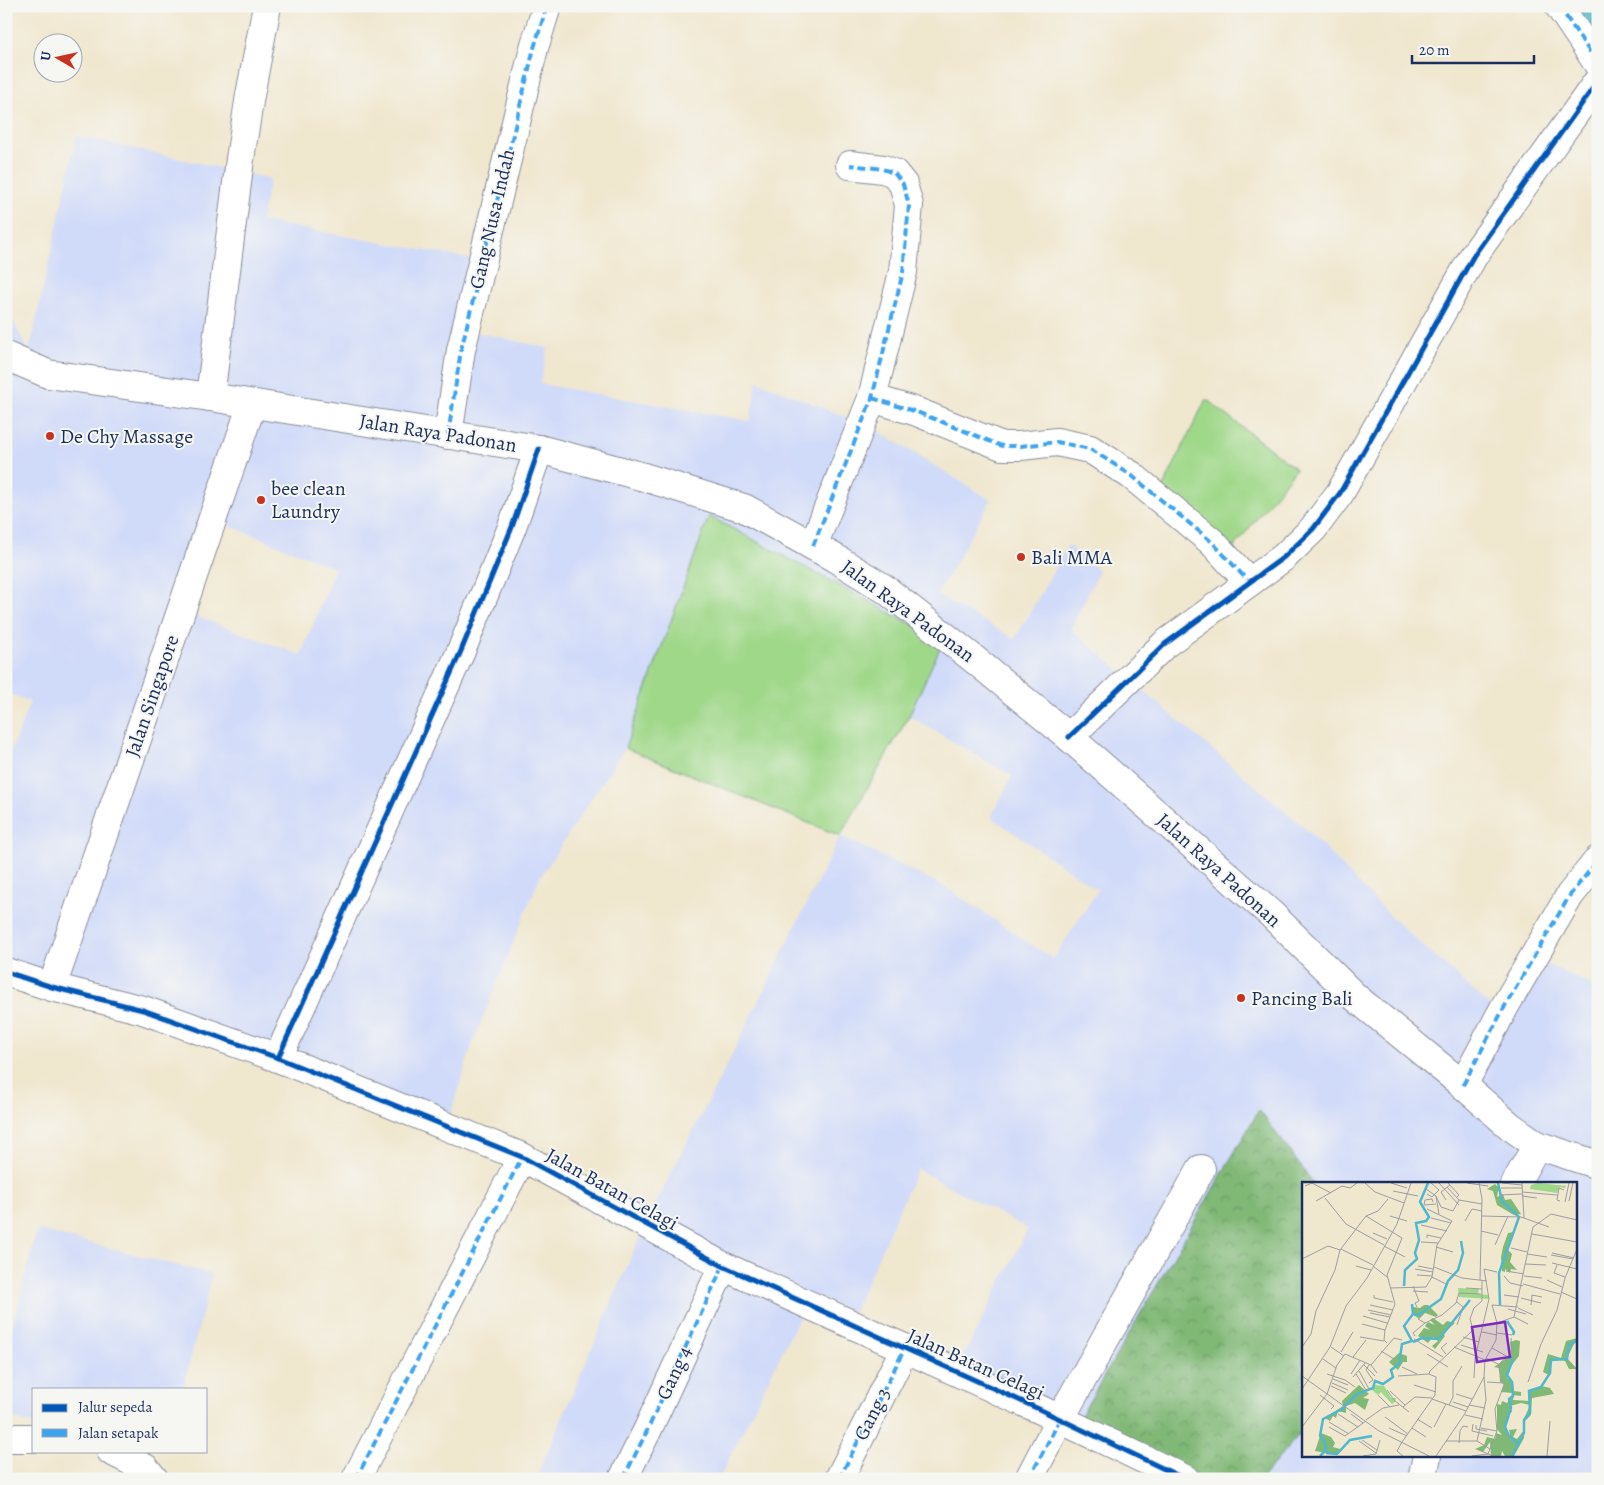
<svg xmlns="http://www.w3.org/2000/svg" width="1604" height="1485" font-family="Alegreya,serif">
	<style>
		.built { fill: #d0daf9; fill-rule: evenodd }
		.grass { fill: #a0d88a; stroke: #5e8474 }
		.forest { fill: url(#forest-crowns); stroke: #4e746a }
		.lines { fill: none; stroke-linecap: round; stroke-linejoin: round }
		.stream { stroke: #50b7ce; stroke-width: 12 }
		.street-casing { stroke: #868b96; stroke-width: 30 }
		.secondary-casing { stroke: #868b96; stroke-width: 30 }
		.street { stroke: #fff; stroke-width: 28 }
		.secondary { stroke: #fff; stroke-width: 28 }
		.quiet { stroke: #3da3ed; stroke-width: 4; stroke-dasharray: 8 4; stroke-linecap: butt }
		.cycleway-casing { stroke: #f6f6f2; stroke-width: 8 }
		.cycleway { stroke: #0057b8; stroke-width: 5 }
		.poi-dot { fill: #c8321e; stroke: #f6f6f2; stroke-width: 2 }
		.labels { text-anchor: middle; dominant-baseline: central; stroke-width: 4; stroke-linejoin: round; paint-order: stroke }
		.street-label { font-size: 20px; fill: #1b2f5e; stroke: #f6f6f2 }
		.poi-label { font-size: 20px; fill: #1b2f5e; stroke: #f6f6f2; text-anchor: start }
		.inset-river { fill: none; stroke: #50b7ce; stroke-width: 2.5 }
		.inset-road { fill: none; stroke: #9b9da2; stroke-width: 1 }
		.view { fill: #7b2cbf; fill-opacity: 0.15; stroke: #7b2cbf; stroke-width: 2.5 }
		.inset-edge { fill: none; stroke: #1b2f5e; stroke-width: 2.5 }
	</style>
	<defs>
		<pattern id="forest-crowns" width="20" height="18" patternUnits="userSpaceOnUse" patternTransform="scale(1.25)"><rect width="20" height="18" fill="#80b876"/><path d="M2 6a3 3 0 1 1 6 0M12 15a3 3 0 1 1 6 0" fill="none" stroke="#689664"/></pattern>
	</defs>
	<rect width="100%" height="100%" fill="#f6f6f2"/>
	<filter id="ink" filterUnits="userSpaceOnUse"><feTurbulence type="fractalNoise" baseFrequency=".02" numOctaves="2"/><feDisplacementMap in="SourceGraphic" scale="10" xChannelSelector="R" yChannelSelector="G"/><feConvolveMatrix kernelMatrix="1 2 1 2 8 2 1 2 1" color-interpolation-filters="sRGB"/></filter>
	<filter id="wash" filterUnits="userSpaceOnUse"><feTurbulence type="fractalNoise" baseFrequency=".0096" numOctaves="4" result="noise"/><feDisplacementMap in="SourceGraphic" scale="20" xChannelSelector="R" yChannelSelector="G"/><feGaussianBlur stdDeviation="1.12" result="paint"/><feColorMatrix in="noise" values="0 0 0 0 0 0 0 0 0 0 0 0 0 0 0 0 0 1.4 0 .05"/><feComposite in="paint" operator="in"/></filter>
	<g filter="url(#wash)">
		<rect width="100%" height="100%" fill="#f0e7cf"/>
		<!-- built -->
		<g class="built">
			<path d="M 77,136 L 270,179 L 261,221 L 477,260 L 466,330 L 548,348 L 540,384 L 750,421 L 757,381 L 875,429 L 991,500 L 937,595 L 1015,639 L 1068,545 L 1099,571 L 1071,629 L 1306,829 L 1391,917 L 1505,1019 L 1538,960 L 1598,988 L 1598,1479 L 1261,1479 L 1303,1430 L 1303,1456 L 1575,1456 L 1575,1184 L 1314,1184 L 1259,1110 L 1075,1426 L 958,1367 L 1028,1229 L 917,1169 L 853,1314 L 811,1294 L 719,1479 L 536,1479 L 647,1220 L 727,1065 L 840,836 L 945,887 L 1053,959 L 1098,890 L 991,817 L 1012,776 L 909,716 L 943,641 L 709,516 L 625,748 L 539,879 L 472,1045 L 451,1113 L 410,1114 L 6,975 L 6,764 L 30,702 L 6,693 L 6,308 L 29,352 ZM 203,515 L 335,568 L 301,655 L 179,610 Z"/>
			<path d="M 37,1230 L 212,1274 L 183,1389 L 34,1389 L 34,1424 L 6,1417 L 6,1352 Z"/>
		</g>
		<!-- grass -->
		<g class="grass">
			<path d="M 1206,399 L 1296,469 L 1228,555 L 1153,508 Z"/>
			<path d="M 709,516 L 943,641 L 909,716 L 840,836 L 625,748 Z"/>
		</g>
		<!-- forest -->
		<g class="forest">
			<path d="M 1567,6 L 1598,6 L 1598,55 Z"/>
			<path d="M 1259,1110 L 1314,1184 L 1303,1184 L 1303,1430 L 1261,1479 L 1179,1479 L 1075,1426 Z"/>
		</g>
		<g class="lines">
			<!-- stream -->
			<path class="stream" d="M 1568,12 L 1598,23"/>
		</g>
	</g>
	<g filter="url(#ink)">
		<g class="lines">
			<!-- street casing -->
			<g class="street-casing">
				<g id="street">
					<path d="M 1559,6 L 1598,64"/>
					<path d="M 210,397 L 240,159 L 250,95 L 267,6"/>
					<path d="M 872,398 L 917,412 L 1002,446 L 1020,446 L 1057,442 L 1090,449 L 1131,475 L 1212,542 L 1249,582"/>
					<path d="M 448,435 L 461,350 L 534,48 L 547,6"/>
					<path d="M 813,546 L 872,398 L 903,272 L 909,205 L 903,184 L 894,173 L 883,169 L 850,165"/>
					<path d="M 1069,737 L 1165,644 L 1284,557 L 1313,529 L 1340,493 L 1474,255 L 1598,81"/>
					<path d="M 6,972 L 52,987 L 143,1010 L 278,1058 L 522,1157 L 723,1266 L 1041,1410 L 1185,1479"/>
					<path d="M 52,987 L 252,404"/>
					<path d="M 278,1058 L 461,651 L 512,527 L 539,449"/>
					<path d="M 1463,1085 L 1505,1006 L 1570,895 L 1598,860"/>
					<path d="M 1515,1184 L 1537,1145"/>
					<path d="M 6,1438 L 34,1438"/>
					<path d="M 111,1451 L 145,1468 L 154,1479"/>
					<path d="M 356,1479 L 522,1157"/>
					<path d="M 623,1479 L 647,1431 L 723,1266"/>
					<path d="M 839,1479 L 905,1348"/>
					<path d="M 1029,1479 L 1060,1419 L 1201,1169"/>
					<path d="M 1422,1479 L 1427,1456"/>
				</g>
			</g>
			<!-- secondary casing -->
			<g class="secondary-casing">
				<path id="secondary" d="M 6,356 L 48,374 L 210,397 L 539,449 L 644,477 L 744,508 L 835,558 L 885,589 L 975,660 L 1069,737 L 1271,914 L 1355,997 L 1463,1085 L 1510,1126 L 1537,1145 L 1598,1165"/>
			</g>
			<!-- street -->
			<use href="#street" class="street"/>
			<!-- secondary -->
			<use href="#secondary" class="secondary"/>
			<!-- quiet -->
			<g class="quiet">
				<path d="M 1559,6 L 1598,64"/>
				<path d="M 872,398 L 917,412 L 1002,446 L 1020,446 L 1057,442 L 1090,449 L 1131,475 L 1212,542 L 1249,582"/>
				<path d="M 448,435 L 461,350 L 534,48 L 547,6"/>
				<path d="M 813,546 L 872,398 L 903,272 L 909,205 L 903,184 L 894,173 L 883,169 L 850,165"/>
				<path d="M 1463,1085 L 1505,1006 L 1570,895 L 1598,860"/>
				<path d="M 356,1479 L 522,1157"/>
				<path d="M 623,1479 L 647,1431 L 723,1266"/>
				<path d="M 839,1479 L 905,1348"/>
				<path d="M 1029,1479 L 1060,1419"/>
			</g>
			<!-- cycleway casing -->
			<g class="cycleway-casing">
				<g id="cycleway">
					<path d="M 1069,737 L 1165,644 L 1284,557 L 1313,529 L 1340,493 L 1474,255 L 1598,81"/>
					<path d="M 6,972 L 52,987 L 143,1010 L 278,1058 L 522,1157 L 723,1266 L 1041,1410 L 1185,1479"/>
					<path d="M 278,1058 L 461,651 L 512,527 L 539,449"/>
				</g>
			</g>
			<!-- cycleway -->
			<use href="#cycleway" class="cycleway"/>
		</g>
	</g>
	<!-- markers -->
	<g class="poi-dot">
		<circle cx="50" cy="436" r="5"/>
		<circle cx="261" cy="500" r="5"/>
		<circle cx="1021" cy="557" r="5"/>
		<circle cx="1241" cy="998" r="5"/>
	</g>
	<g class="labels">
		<!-- street labels -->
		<g class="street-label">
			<text transform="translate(492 219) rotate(-77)">Gang Nusa Indah</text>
			<text transform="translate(438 433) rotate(9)">Jalan Raya Padonan</text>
			<text transform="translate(908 611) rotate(36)">Jalan Raya Padonan</text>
			<text transform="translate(152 696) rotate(-71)">Jalan Singapore</text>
			<text transform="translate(1219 870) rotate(42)">Jalan Raya Padonan</text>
			<text transform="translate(612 1189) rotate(29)">Jalan Batan Celagi</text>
			<text transform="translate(976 1364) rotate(24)">Jalan Batan Celagi</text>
			<text transform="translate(674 1373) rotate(-65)">Gang 4</text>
			<text transform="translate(872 1414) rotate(-63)">Gang 3</text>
		</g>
		<!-- poi labels -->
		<g class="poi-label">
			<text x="60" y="436">De Chy Massage</text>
			<text x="271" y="488">bee clean<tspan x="271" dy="23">Laundry</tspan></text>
			<text x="1031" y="557">Bali MMA</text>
			<text x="1251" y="998">Pancing Bali</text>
		</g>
	</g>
	<!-- overview -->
	<g transform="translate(1302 1182)">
		<rect width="275" height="275" fill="#f0e7cf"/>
		<path d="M 236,1 L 264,4 L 263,6 L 258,5 L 255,11 L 228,7 L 229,3 ZM 156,106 L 177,107 L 176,112 L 187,113 L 187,117 L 157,115 ZM 73,203 L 82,204 L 89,216 L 94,216 L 93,220 L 90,222 L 79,210 L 76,213 L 69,207 Z" fill="#a0d88a"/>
		<path d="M 193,2 L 199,8 L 196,9 L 195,15 L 201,12 L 203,18 L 209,17 L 219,32 L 212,33 L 195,23 L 191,9 L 185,7 ZM 212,50 L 206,68 L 210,72 L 208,80 L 215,88 L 209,87 L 208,91 L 203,87 L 203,90 L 200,89 L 199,75 L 201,65 L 206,51 ZM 122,123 L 126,123 L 136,133 L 134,135 L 123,131 L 117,137 L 111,132 L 111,125 L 118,126 ZM 131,136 L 141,143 L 145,139 L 153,141 L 141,152 L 143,154 L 133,167 L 130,164 L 136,159 L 131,155 L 126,161 L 116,154 L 122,146 L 128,148 L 123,144 L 126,140 L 133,143 L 128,138 ZM 275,156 L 265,176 L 275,187 L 267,187 L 263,179 L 256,177 L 249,179 L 247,193 L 241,190 L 246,172 L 259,176 L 264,159 ZM 214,158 L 218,159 L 217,174 L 209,184 L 205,196 L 211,200 L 212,209 L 219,210 L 219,214 L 212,213 L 211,218 L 227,219 L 227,208 L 240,204 L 248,206 L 252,212 L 230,216 L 229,233 L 222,240 L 222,256 L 212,274 L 203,274 L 200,269 L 199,274 L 189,274 L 188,260 L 181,270 L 173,267 L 182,263 L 185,255 L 193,257 L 194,251 L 200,253 L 195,247 L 195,222 L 199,223 L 200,219 L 205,221 L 211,211 L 199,210 L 202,202 L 198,200 L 197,186 L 192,185 L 209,173 L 208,160 ZM 219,221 L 228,223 L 221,239 L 222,248 L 215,257 L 211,255 L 215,247 L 207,248 L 209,258 L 203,246 L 206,232 L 210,230 L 208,224 ZM 97,171 L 105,174 L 105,180 L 101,180 L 96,188 L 87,180 ZM 57,203 L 67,212 L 61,216 L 67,217 L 63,228 L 53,221 L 44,224 L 44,231 L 36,229 L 34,236 L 31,234 L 28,239 L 23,236 L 41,224 L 40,219 ZM 19,251 L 29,255 L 33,261 L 31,265 L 38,267 L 35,273 L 13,269 Z" fill="#80b876" fill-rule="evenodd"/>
		<path class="inset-river" d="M 196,1 L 200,19 L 217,35 L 197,91 L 198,123M 102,104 L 103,88 L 115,77 L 113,71 L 117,58 L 114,41 L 124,39 L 127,35 L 118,20 L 126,1M 112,133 L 118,132 L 139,117 L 146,99 L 156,88 L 161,71 L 159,59M 205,139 L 212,150 L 211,153M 111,160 L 120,156 L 137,157 L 168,118M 208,174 L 210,180 L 205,193 L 210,200 L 211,214 L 207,217 L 209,226 L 203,245 L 207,254 L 215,261M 24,271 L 35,272 L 48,258 L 70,254M 18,274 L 24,268 L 23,260 L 18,254 L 21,237 L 40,227 L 55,212 L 71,206 L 73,199 L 81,202 L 91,195 L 89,188 L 97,182 L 100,162 L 110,159 L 102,144 L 111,132 L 110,122M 210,274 L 222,251 L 222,238 L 228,230 L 227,209 L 239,205 L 248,191 L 249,178 L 265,177 L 267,163 L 275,159"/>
		<path class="inset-road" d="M 63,1 L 73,10 L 102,21M 89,1 L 105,6M 137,1 L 157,23M 146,1 L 157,13 L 155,15M 165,1 L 186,4M 177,1 L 180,17 L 178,98M 200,1 L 220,3M 220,1 L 222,36M 3,4 L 10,1 L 29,11M 145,5 L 157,18 L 180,22M 199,6 L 220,6M 124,7 L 134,14 L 137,32M 91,9 L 116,14M 220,10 L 255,13M 125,12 L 130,15 L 137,8 L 129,1M 197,13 L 220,12M 134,14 L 139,25 L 151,29 L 157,18M 220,14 L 235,16M 23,16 L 44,42 L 82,63M 144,18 L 139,10 L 148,3M 14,19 L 40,4 L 48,6 L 55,1M 258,19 L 255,18 L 257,6 L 262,8M 267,19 L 271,1M 131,20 L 130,17 L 123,18 L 122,23 L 134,22M 263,20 L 267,1M 64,34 L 100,56 L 85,93 L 93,122 L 83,148 L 82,158 L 85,161M 88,34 L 105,39M 180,34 L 219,35 L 247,45M 129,36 L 149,41M 163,39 L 170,27 L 180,29M 119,43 L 145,49M 179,49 L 196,53M 71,51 L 85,57M 230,52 L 275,60M 125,56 L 125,53 L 139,56M 119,60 L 136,61M 193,63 L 206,34M 82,64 L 103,75M 134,65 L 151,70M 209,66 L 225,70M 39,67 L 71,83M 250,71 L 272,76M 225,72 L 245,75M 249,73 L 271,77M 0,77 L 26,64 L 38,68M 250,81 L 275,87M 223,82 L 244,83M 255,83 L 252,91 L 263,95M 54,84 L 69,88M 71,84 L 85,95M 116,84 L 131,87M 132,85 L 160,96 L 185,99M 113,87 L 131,90M 204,89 L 222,92M 115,93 L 130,94M 202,94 L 208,101 L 221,104M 222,94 L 240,96M 130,95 L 144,102M 245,98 L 260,105M 221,102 L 258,112M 111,104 L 117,119 L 113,121 L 115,125M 124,105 L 130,95 L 135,63 L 150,39 L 125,27M 88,106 L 124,105M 164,106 L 180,107M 111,109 L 126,110M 259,110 L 275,117M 72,113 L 72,116 L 91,120M 202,113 L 217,115M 219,116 L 239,121M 155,120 L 161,125 L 155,143M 68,123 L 91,128M 229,123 L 230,113 L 240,115M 216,126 L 231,133M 206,127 L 224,132M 66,128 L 89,133M 68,131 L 88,135M 61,134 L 85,141M 212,135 L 226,142M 116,137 L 123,141 L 140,133 L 154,121 L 157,111 L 179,112M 195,141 L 190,123 L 216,125M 60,142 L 83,148M 180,150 L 195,153M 195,151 L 210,153M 113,154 L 111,151 L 123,141M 58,155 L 82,159M 161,155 L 177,160M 112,157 L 141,175M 159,163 L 181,170M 0,165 L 9,152 L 14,129 L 33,88 L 38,68 L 64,34 L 76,29 L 86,17M 29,165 L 42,174M 152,165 L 183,178M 190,166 L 206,175M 79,169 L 92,177M 39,170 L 51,150M 125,172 L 146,185M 144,172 L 139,166 L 145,161M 51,175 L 64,158M 184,176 L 198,183M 21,177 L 34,186M 62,183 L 73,194M 69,183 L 92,156 L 100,158M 100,185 L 115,192M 25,192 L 43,198 L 53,205M 49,192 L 58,178M 54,192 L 64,208 L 67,207 L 57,189M 0,194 L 77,249 L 127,274M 96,194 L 127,192M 51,195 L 63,181M 172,196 L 173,176 L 187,117 L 182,87 L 195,90M 31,197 L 46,203M 185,200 L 201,201M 226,200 L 239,162 L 255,128 L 263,96 L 275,67M 30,201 L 46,208M 67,201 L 71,198 L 64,188 L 67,183M 112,203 L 134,210M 29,204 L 44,211M 0,207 L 28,165 L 44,124 L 65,96 L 95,42 L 109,1M 85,208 L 92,218 L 107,230M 88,209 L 103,223M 154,212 L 170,217M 18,213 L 32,224 L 29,227M 76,213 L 88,225M 130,217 L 164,229M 151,220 L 166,225M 147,223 L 151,215 L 151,199 L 160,184M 167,223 L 183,226M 101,225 L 113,215 L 130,216M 36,232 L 56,245M 49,232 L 61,241M 163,233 L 181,237M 83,235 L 106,252M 115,237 L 130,246M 64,238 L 81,226 L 97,223M 27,240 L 47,252M 171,242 L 170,249 L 191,254M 174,243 L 174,247 L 185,249M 0,245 L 25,212 L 35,183 L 43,172 L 69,183 L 75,191M 27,245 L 43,254 L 64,239M 132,245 L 144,222M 87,246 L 105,254M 110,246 L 124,255M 179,246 L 195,249M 60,258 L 75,268M 57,259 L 74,271M 144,259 L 175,259M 175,259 L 184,218 L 182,195M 175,259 L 188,267M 100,260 L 133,213 L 134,195 L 127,192 L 128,189 L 171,148 L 168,137 L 172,126 L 180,119 L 180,99M 100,260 L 95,269 L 101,274M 157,261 L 158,249 L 161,244 L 166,245M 177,268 L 191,274M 61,274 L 74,272 L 78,258M 134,274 L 162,233 L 182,195 L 183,178 L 194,158 L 195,141 L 212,135 L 231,45 L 249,32 L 275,38M 170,274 L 186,272 L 195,249 L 193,227 L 202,203 L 197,187 L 199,180 L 210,171 L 209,156M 245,274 L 248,239"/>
		<path class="view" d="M 203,140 L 208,175 L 175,180 L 170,145 Z"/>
		<rect width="275" height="275" class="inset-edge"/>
	</g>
	<!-- margin -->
	<rect width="1604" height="1485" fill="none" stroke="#f6f6f2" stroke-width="25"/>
	<!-- legend -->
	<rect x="32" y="1388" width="175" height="65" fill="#f6f6f2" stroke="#9ea6b7"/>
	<rect x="42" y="1404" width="25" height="8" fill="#0057b8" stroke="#9ea6b7"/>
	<text x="78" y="1412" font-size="15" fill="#1b2f5e">Jalur sepeda</text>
	<rect x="42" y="1429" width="25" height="8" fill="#3da3ed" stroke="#9ea6b7"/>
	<text x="78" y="1438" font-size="15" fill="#1b2f5e">Jalan setapak</text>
	<!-- north arrow -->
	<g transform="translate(58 58) rotate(279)"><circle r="24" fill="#f6f6f2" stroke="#9ea6b7"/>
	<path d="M0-4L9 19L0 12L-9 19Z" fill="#c8321e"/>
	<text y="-8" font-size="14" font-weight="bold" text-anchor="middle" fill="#1b2f5e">U</text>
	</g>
	<!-- scale -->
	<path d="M1412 55v8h122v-8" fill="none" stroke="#1b2f5e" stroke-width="2.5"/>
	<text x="1419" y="55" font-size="15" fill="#1b2f5e" stroke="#f6f6f2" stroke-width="4" paint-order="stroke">20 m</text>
</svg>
